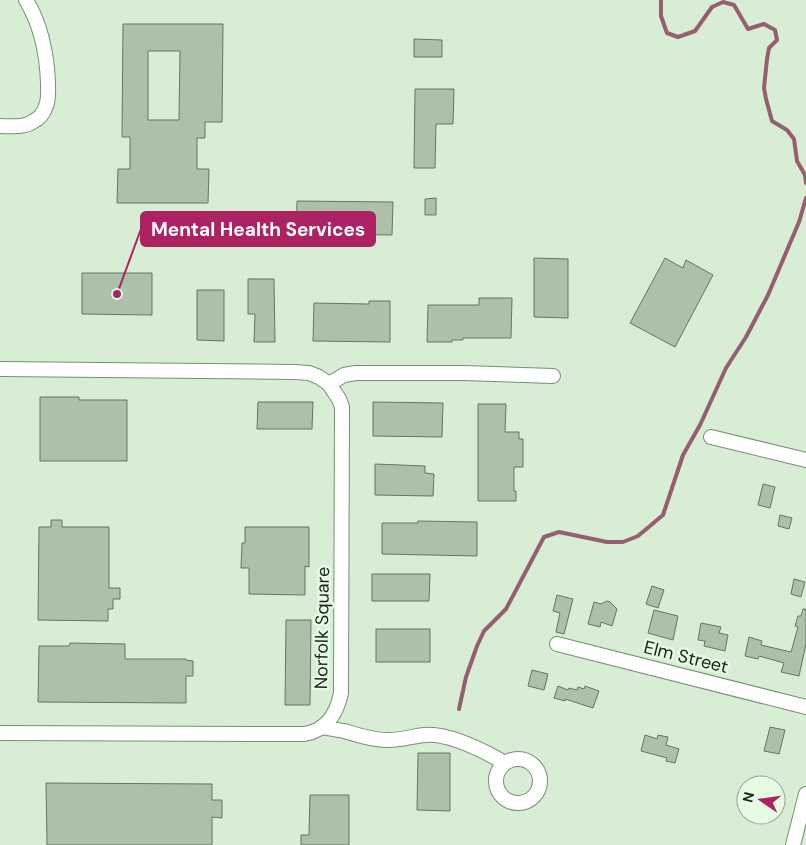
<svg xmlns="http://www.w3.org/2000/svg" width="806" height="845" font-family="'DM Sans',sans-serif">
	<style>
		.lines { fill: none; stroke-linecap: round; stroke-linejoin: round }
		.stream { stroke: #965f71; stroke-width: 4 }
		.building { fill: #abc1a8; stroke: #637761; fill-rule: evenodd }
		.minor-casing { stroke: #798e76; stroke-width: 16 }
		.minor { stroke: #fff; stroke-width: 14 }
		.labels { text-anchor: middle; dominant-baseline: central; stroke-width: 5; stroke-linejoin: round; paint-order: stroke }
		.street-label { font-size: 18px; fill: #1b231a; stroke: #e4fce2 }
		.leader { fill: none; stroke: #ac2262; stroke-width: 2 }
		.callout-dot { fill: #ac2262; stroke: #e4fce2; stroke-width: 2 }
		.callout { fill: #ac2262; stroke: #ac2262; stroke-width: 2 }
		.callout-label { font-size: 19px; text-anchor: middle; font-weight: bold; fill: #fff }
	</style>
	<rect width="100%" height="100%" fill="#d7eed5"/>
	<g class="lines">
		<!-- stream -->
		<g class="stream">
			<path d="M 661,0 L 661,16 L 667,33 L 678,37 L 695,31 L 712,7 L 723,2 L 734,5 L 748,29 L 764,24 L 775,30 L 777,40 L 769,48 L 767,59 L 764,88 L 766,99 L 772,121 L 787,130 L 794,139 L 797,161 L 805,175 L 806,183"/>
			<path d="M 459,709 L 466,677 L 477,646 L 484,631 L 506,609 L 544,537 L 559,532 L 607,542 L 623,542 L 638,536 L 663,515 L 683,455 L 700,425 L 726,368 L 746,337 L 768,295 L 799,222 L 806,198"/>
		</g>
	</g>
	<!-- building -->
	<g class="building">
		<path d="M 123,24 L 223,24 L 222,122 L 205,122 L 205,138 L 197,138 L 197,169 L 209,169 L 208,203 L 117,203 L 118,169 L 130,169 L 130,137 L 122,137 ZM 148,51 L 180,51 L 179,120 L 148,120 Z"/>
		<path d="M 414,39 L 442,40 L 442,57 L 414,57 Z"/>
		<path d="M 415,89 L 454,89 L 453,124 L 436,124 L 435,168 L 414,168 Z"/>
		<path d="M 436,198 L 436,215 L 425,215 L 425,199 Z"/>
		<path d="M 297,201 L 393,202 L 392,235 L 296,234 Z"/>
		<path d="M 534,258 L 568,259 L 568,318 L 534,317 Z"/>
		<path d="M 665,258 L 683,268 L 686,260 L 713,275 L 675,347 L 630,323 Z"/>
		<path d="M 82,273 L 152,273 L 152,315 L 82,314 Z"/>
		<path d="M 248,279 L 274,279 L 275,342 L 254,342 L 255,314 L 248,314 Z"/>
		<path d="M 197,290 L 224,290 L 224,341 L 197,340 Z"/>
		<path d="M 479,298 L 512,298 L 511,338 L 463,338 L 463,340 L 452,340 L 452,342 L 427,342 L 428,305 L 479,305 Z"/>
		<path d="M 369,301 L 390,301 L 390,342 L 313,341 L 314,303 L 369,304 Z"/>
		<path d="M 40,397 L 79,397 L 79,400 L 127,400 L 127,461 L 40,461 Z"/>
		<path d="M 258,402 L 313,402 L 312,429 L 257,429 Z"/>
		<path d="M 373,402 L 443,403 L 442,437 L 373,436 Z"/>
		<path d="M 478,404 L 506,404 L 505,432 L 519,432 L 519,439 L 523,439 L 523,467 L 514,467 L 514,491 L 516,491 L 516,501 L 478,501 Z"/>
		<path d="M 375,464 L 425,466 L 425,473 L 434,474 L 433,496 L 375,495 Z"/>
		<path d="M 763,484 L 775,487 L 770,508 L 758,505 Z"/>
		<path d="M 780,515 L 792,518 L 789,529 L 778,526 Z"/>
		<path d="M 51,520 L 62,520 L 62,527 L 109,527 L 109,588 L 120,588 L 120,599 L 113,599 L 113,609 L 108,609 L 108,621 L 38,620 L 39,527 L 51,527 Z"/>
		<path d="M 418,521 L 477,522 L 477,556 L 382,554 L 382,523 L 418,523 Z"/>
		<path d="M 245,527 L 309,527 L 309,567 L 305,566 L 305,595 L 249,594 L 249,568 L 241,568 L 242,543 L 245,543 Z"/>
		<path d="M 372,574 L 430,574 L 429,601 L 372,601 Z"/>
		<path d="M 794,579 L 805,582 L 801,597 L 791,594 Z"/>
		<path d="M 652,586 L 664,590 L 658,608 L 646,604 Z"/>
		<path d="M 557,595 L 573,599 L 564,634 L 556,632 L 560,613 L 553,611 Z"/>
		<path d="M 607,601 L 610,602 L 617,609 L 612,626 L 601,622 L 600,627 L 588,624 L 594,602 L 601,604 Z"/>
		<path d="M 803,609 L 806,609 L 806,644 L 799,676 L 781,672 L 784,663 L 759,656 L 758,659 L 745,656 L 749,637 L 762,641 L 761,645 L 791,652 L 798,627 L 795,626 L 798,616 L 801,616 Z"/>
		<path d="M 654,610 L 678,616 L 673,640 L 648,633 Z"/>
		<path d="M 286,620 L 311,620 L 310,705 L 285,705 Z"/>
		<path d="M 701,623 L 721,627 L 719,633 L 728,635 L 725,651 L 704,646 L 705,641 L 698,640 Z"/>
		<rect x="376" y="629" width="54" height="33"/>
		<path d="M 70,643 L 125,644 L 125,659 L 186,659 L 186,660 L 193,661 L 193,676 L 186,676 L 186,703 L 38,702 L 39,646 L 69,646 Z"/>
		<path d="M 532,670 L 548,674 L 544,690 L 528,686 Z"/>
		<path d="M 558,686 L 568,690 L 569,688 L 577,690 L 578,687 L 584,689 L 585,686 L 599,691 L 593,708 L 565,699 L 565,701 L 554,698 Z"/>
		<path d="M 770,727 L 785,730 L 779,754 L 764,751 Z"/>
		<path d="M 645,735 L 657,739 L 658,735 L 668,737 L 666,745 L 679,749 L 675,763 L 666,761 L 667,758 L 641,751 Z"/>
		<path d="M 418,753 L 450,753 L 450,811 L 417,810 Z"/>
		<path d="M 46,783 L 212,784 L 212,800 L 222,800 L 222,818 L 212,817 L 212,845 L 47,845 Z"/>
		<path d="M 310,795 L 349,795 L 349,845 L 301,845 L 301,835 L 309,835 Z"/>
	</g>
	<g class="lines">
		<!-- minor casing -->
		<g class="minor-casing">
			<g id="minor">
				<path d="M 0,126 C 12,126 24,128 34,121 C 40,118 44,112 46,106 C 49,99 48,90 48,83 C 47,54 41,25 26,0"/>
				<path d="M 0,369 L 295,372 L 309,373 L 319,377 L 329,384 L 339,399 L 342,407 L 341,693 C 337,713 326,731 304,734 C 298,734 293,734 288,734 L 0,733"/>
				<path d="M 329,384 L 344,375 L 356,373 L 463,373 L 553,376"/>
				<path d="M 711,437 L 806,460"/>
				<path d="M 557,644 L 806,707"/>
				<path d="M 322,727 C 329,728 337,730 344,731 C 358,735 372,740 386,740 C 399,741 412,736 425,735 C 449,733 484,751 505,763"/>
				<circle cx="518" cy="781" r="22"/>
				<path d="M 793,845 L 806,794"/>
			</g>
		</g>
		<!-- minor -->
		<use href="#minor" class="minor"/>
	</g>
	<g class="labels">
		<!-- street labels -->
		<g class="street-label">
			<text transform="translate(322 628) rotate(-89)">Norfolk Square</text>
			<text transform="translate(686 657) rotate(14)">Elm Street</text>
		</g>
	</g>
	<!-- callouts -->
	<path class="leader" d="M117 294L141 229"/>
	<circle class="callout-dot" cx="117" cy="294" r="5"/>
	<rect class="callout" x="141" y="212" width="234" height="34" rx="5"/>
	<g class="callout-label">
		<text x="258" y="236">Mental Health Services</text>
	</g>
	<!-- north arrow -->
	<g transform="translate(761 800) rotate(283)"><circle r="24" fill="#e4fce2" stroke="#94a592"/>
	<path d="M0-4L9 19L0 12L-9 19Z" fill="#ac2262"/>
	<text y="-8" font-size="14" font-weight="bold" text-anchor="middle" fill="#1b231a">N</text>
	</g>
</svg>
